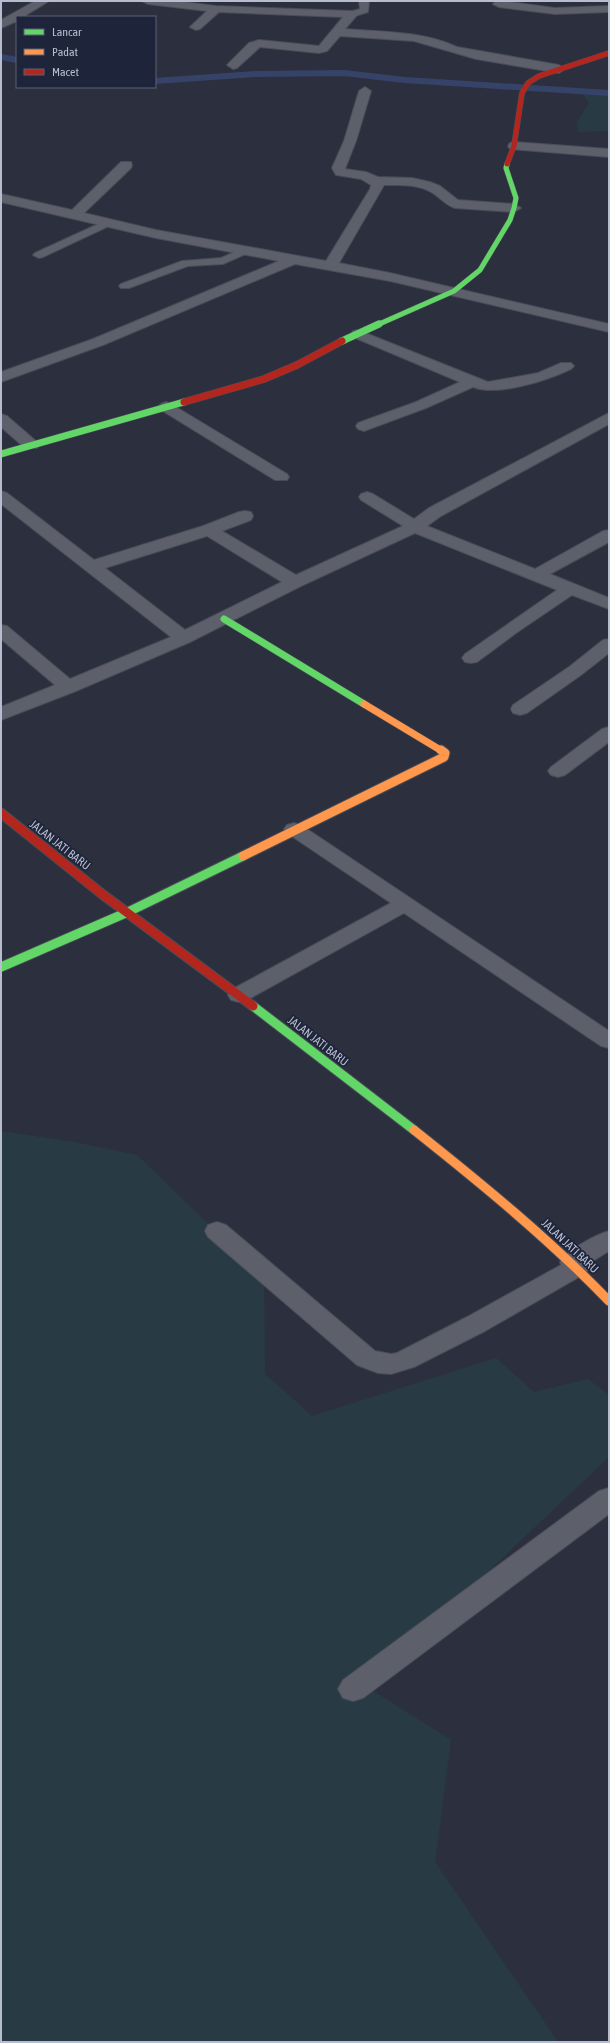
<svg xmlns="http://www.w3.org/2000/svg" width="610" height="2043" font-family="'Asap Condensed',sans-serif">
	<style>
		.green { fill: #283b45 }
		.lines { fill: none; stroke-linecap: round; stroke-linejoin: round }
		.stream { stroke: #364369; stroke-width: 6 }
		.lane-casing { stroke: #494c57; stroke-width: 2 }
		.street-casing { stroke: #494c57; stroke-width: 2 }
		.fast-far2-casing { stroke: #494c57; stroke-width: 6 }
		.fast-far1-casing { stroke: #494c57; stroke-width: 8 }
		.fast-casing { stroke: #494c57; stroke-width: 11 }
		.slow-far1-casing { stroke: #494c57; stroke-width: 8 }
		.slow-casing { stroke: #494c57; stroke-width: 11 }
		.jam-far2-casing { stroke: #494c57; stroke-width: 6 }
		.jam-far1-casing { stroke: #494c57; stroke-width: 8 }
		.jam-casing { stroke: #494c57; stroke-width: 11 }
		.lane { fill: #5d606b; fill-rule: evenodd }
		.street { fill: #5d606b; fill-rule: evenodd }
		.fast-far2 { stroke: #63d668; stroke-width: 5 }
		.fast-far1 { stroke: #63d668; stroke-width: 7 }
		.fast { stroke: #63d668; stroke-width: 9 }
		.slow-far1 { stroke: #ff974d; stroke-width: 7 }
		.slow { stroke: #ff974d; stroke-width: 9 }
		.jam-far2 { stroke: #b3261e; stroke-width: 5 }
		.jam-far1 { stroke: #b3261e; stroke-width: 7 }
		.jam { stroke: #b3261e; stroke-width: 9 }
		.labels { text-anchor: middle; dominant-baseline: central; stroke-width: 3.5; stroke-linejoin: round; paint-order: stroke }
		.street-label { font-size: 12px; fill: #b7bcce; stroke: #1e253a }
	</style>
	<rect width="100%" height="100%" fill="#2c303e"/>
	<!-- green -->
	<g class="green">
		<path d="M 609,92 L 609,131 L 578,132 L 577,122 L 589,103 L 583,94 L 604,95 Z"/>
		<path d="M 1,1131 L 74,1142 L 137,1155 L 264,1278 L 265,1374 L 312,1416 L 496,1358 L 534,1392 L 588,1379 L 609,1395 L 609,1457 L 480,1579 L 362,1684 L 451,1740 L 435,1862 L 558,2042 L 1,2042 Z"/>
	</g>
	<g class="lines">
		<!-- stream -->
		<g class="stream">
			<path d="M 1,57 L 17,60"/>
			<path d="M 155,81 L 255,74 L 344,73 L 405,80 L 609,93"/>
		</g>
		<!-- lane casing -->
		<g class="lane-casing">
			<g id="lane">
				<path d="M 359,1 L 369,1 L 368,12 L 352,17 L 349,16 L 349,12 L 360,9 Z"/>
				<path d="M 107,220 L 111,221 L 113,223 L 111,225 L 43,257 L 39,258 L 33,255 L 35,253 Z"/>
				<path d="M 244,248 L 250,251 L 248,253 L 223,264 L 188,266 L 129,288 L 121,288 L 119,286 L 121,284 L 182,261 L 221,258 Z"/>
			</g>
		</g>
		<!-- street casing -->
		<g class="street-casing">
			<g id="street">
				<path d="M 35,1 L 49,1 L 23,17 L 17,17 L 17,21 L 1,28 L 1,20 Z"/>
				<path d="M 142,1 L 176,1 L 216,6 L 352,11 L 358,14 L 345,29 C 383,32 422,31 457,47 L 559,65 L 565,69 L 559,73 L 476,59 L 414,41 L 340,36 L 327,51 L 319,53 L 260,47 L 237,68 L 233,69 L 227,65 L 249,43 L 259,40 L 319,46 L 343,17 L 219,12 L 200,29 L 196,30 L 190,27 L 207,11 L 148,4 Z"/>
				<path d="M 502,1 L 555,8 L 609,6 L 609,12 L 555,14 L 499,7 L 493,4 L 495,2 Z"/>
				<path d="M 365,87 L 371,91 L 356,141 L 345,169 L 366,172 L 378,177 L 412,178 L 430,182 L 440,186 L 458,200 L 514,204 L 521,208 L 514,212 L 455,208 C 445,205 440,197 431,192 C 418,184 399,185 384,185 L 339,263 L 390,273 L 609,324 L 609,332 L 390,281 L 295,264 L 103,345 L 1,382 L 1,372 L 93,339 L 279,261 L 156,238 L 1,202 L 1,194 L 72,210 L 121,162 L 131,162 L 132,165 L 131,168 L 84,213 L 156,230 L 326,261 L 370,189 L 371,185 L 361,179 L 336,175 L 332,168 L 344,141 L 359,91 Z"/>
				<path d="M 514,142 L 609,149 L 609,157 L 510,149 L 508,146 L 510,143 Z"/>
				<path d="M 358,330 L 488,382 L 538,373 L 561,363 L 571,363 L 574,366 L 571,369 C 548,380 497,397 473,387 L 426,408 L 364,431 L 358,429 L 356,426 L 358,423 L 416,402 L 460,382 L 353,337 L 351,334 L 353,331 Z"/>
				<path d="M 166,402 L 171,404 L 287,474 L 289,477 L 287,480 L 275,480 L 161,410 L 158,407 L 161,404 Z"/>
				<path d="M 609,413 L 609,424 L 441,516 L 427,526 L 535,569 L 603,531 L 609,530 L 609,542 L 550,574 L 609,598 L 609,609 L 572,595 L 516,633 L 477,662 L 471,663 L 465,662 L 462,658 L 465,654 L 557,590 L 415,533 L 301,586 L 190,642 L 76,691 L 1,720 L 1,707 L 55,685 L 1,639 L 1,625 L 7,626 L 70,679 L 171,637 L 1,504 L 1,491 L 7,493 L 94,560 L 203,526 L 239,512 L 245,511 L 251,512 L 253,516 L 251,520 L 222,531 L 296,575 L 403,526 L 361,500 L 359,497 L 361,494 L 367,492 L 373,494 L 414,519 L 429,508 ZM 207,536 L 282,582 L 185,630 L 105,568 Z"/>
				<path d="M 1,414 L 7,416 L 37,442 L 39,445 L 37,448 L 25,448 L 1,427 Z"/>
				<path d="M 609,639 L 609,653 L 581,675 L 527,713 L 520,715 L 513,713 L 511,709 L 513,705 L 569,667 L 603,640 Z"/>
				<path d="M 609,727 L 609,742 L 565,775 L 558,777 L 551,775 L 548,771 L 551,767 L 602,729 Z"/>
				<path d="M 294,823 L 301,825 L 609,1031 L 609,1048 L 601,1046 L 404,913 L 247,1000 L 239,1002 L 231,1000 L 228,995 L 231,990 L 391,903 L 287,833 L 284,829 L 287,825 Z"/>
				<path d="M 217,1222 L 226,1225 L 375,1351 L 391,1354 L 397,1353 L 467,1317 L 561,1265 L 560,1262 C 567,1250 595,1235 609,1231 L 609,1251 L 588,1264 L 589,1267 L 586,1273 L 485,1331 L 414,1367 L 391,1374 L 378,1373 L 357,1365 L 208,1237 L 205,1231 L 208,1225 Z"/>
				<path d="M 609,1488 L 609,1514 L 363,1698 L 353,1701 L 343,1698 L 338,1689 L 343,1680 L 599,1491 Z"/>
			</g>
		</g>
		<!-- fast-far2 casing -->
		<g class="fast-far2-casing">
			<path id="fast-far2" d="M 377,325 L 454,291 L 480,270 L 510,220 L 514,208 L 516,198 L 506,168 L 507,164"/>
		</g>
		<!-- fast-far1 casing -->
		<g class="fast-far1-casing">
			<g id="fast-far1">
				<path d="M 342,341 L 379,324"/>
				<path d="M 1,454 L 184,402"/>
				<path d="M 224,619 L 364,704"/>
			</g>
		</g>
		<!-- fast casing -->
		<g class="fast-casing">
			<g id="fast">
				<path d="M 1,967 L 128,912 L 243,856"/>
				<path d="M 253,1006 L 414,1130"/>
			</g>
		</g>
		<!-- slow-far1 casing -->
		<g class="slow-far1-casing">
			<path id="slow-far1" d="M 364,704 L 442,751"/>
		</g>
		<!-- slow casing -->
		<g class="slow-casing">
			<g id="slow">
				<path d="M 243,856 L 444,757 L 445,753 L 441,750"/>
				<path d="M 414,1130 C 482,1184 549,1239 609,1301"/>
			</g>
		</g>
		<!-- jam-far2 casing -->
		<g class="jam-far2-casing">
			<path id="jam-far2" d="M 507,164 L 514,146 L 522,93 L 528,83 L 539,76 L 609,53"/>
		</g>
		<!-- jam-far1 casing -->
		<g class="jam-far1-casing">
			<path id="jam-far1" d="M 184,402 L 264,379 L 297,365 L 342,341"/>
		</g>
		<!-- jam casing -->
		<g class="jam-casing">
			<path id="jam" d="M 1,813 L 102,894 L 253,1006"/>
		</g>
		<!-- lane -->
		<use href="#lane" class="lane"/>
		<!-- street -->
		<use href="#street" class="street"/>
		<!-- fast-far2 -->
		<use href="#fast-far2" class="fast-far2"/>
		<!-- fast-far1 -->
		<use href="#fast-far1" class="fast-far1"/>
		<!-- fast -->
		<use href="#fast" class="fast"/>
		<!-- slow-far1 -->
		<use href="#slow-far1" class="slow-far1"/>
		<!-- slow -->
		<use href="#slow" class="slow"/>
		<!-- jam-far2 -->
		<use href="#jam-far2" class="jam-far2"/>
		<!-- jam-far1 -->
		<use href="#jam-far1" class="jam-far1"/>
		<!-- jam -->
		<use href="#jam" class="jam"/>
	</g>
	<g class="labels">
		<!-- street labels -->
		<g class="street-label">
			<text transform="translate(60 845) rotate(38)">JALAN JATI BARU</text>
			<text transform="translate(318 1041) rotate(38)">JALAN JATI BARU</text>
			<text transform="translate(570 1246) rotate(43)">JALAN JATI BARU</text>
		</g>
	</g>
	<!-- border -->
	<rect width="610" height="2043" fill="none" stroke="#b7bcce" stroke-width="4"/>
	<!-- legend -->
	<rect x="16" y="16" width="140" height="72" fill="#1e253a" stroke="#5b6175"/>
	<rect x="24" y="29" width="20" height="6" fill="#63d668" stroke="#5b6175"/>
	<text x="52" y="36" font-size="12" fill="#b7bcce">Lancar</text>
	<rect x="24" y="49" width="20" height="6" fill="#ff974d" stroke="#5b6175"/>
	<text x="52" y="56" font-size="12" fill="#b7bcce">Padat</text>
	<rect x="24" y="69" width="20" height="6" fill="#b3261e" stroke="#5b6175"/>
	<text x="52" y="76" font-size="12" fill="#b7bcce">Macet</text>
</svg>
